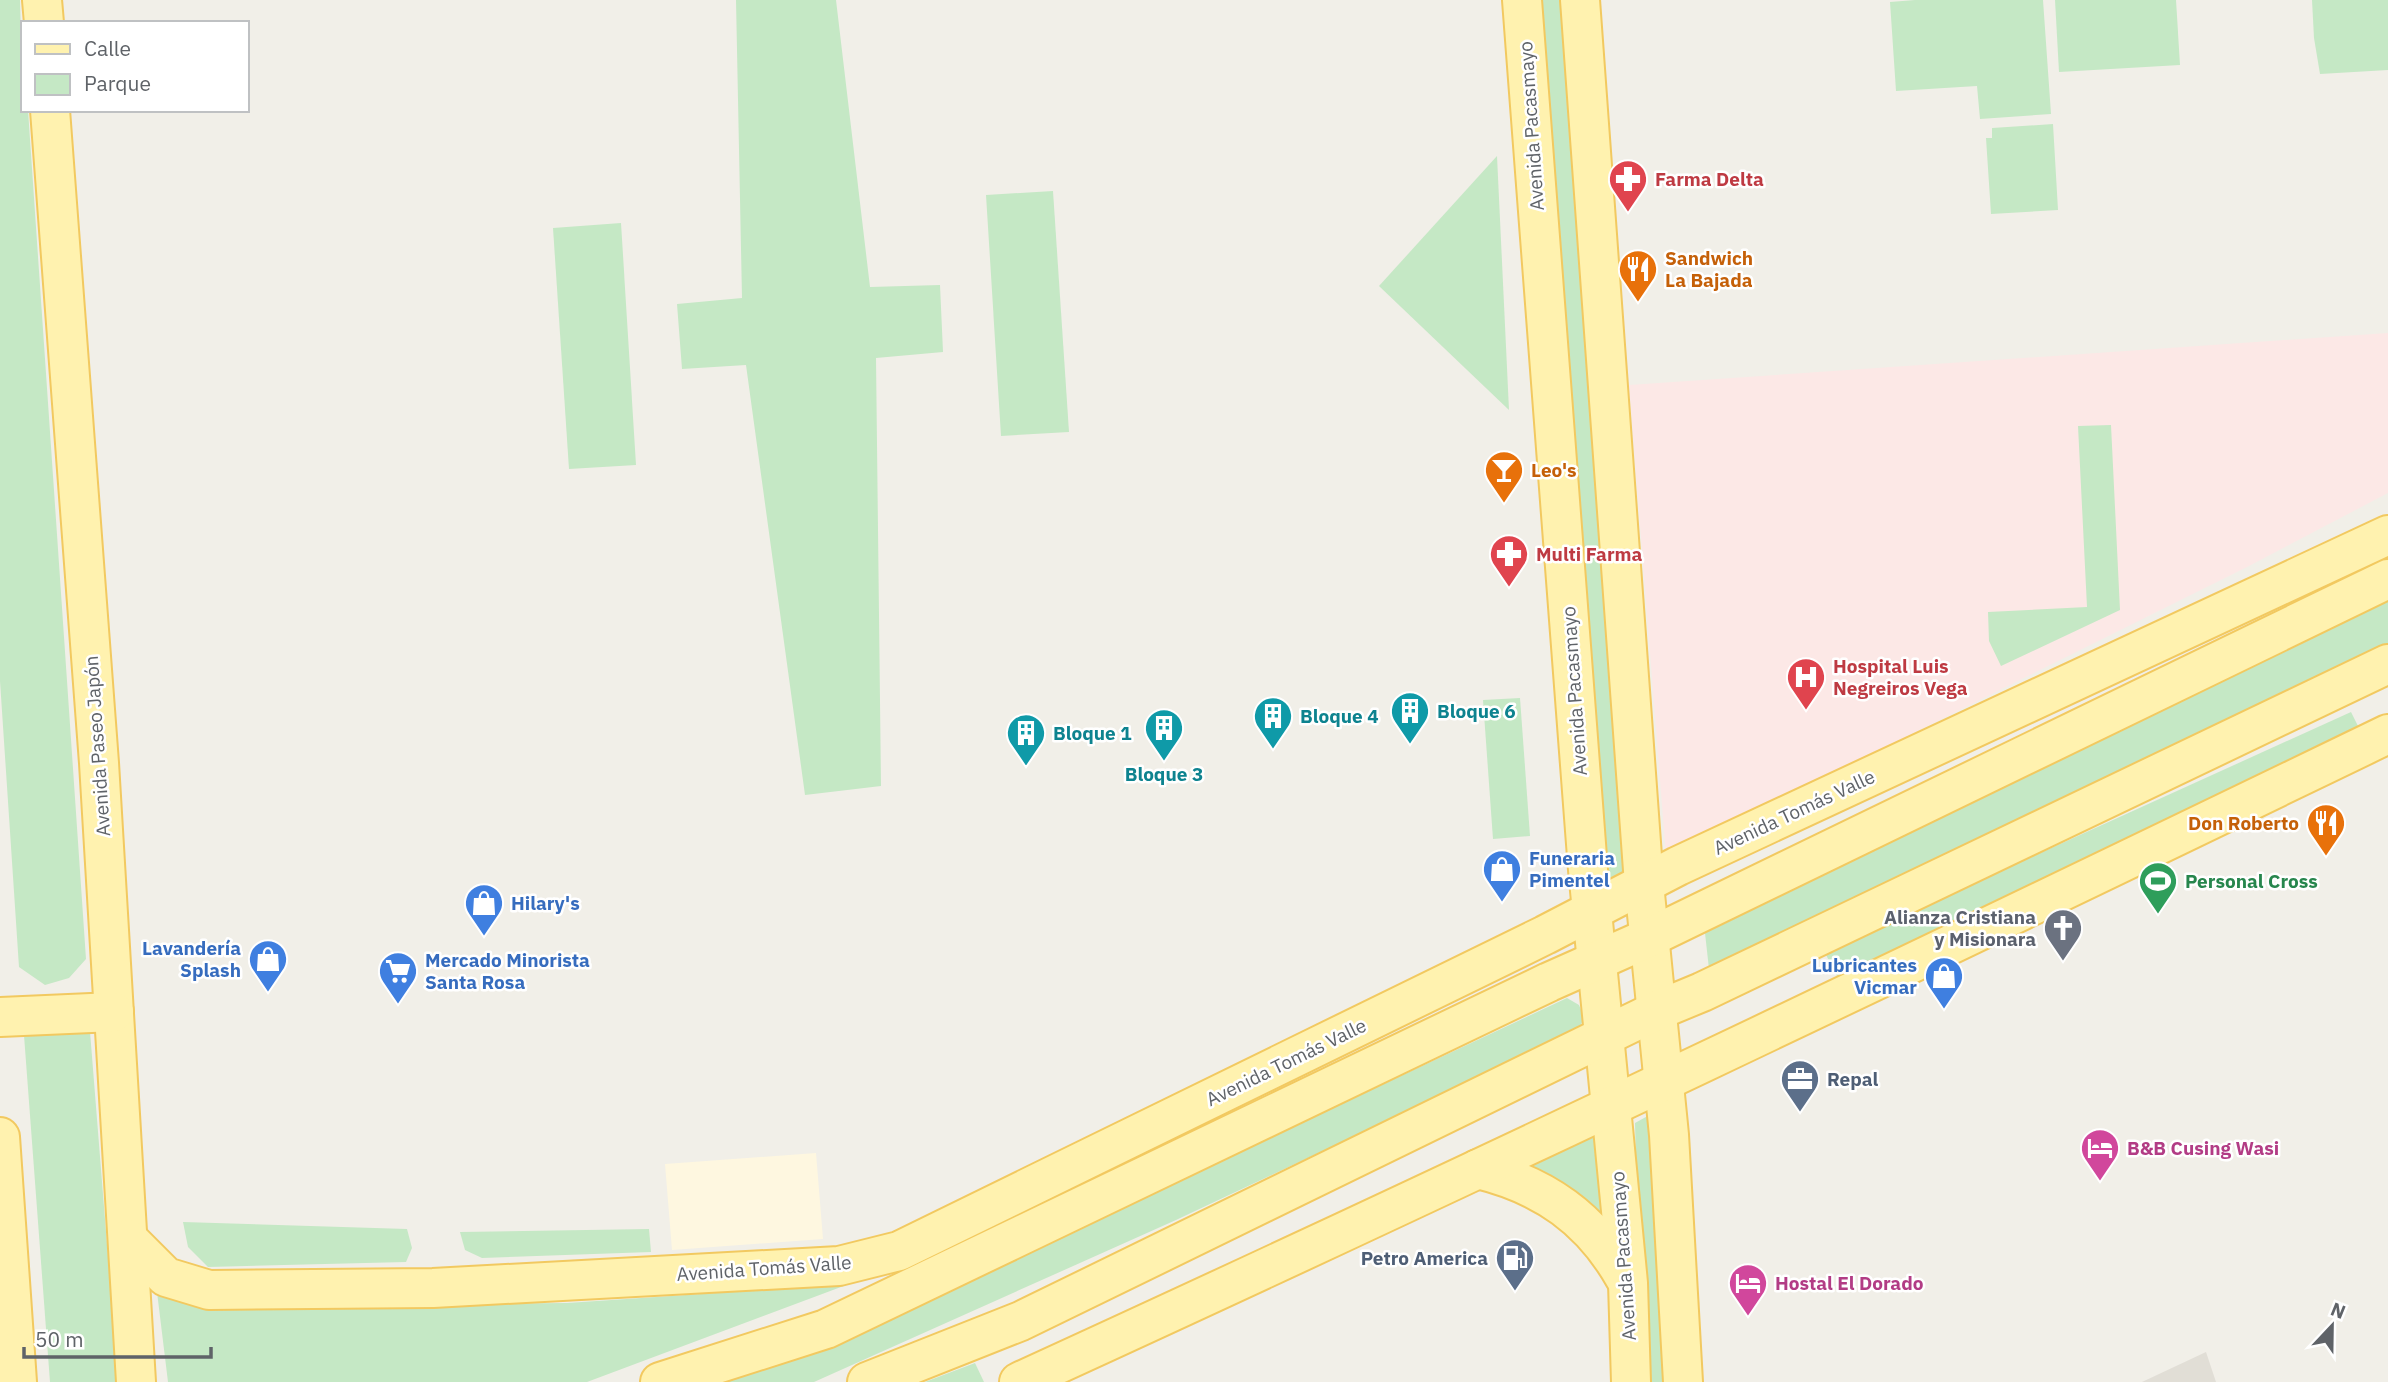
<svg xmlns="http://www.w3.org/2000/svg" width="2388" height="1382" font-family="'IBM Plex Sans',sans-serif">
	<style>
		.commercial { fill: #fef7e0 }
		.education { fill: #e1ded6 }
		.medical { fill: #fce8e6 }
		.green { fill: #c5e8c5 }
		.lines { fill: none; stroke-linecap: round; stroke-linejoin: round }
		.major-casing { stroke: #f2c960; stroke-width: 42 }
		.major { stroke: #fff2af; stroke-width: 38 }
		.labels { text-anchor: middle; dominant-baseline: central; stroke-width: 5; stroke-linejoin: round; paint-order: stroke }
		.street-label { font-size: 19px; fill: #5f6368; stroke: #fff }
		.health-label { font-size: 19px; font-weight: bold; fill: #be3a42; stroke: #fff; text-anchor: start }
		.food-label { font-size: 19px; font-weight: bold; fill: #c56008; stroke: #fff; text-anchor: start }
		.culture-label { font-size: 19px; font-weight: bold; fill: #0d838f; stroke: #fff; text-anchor: start }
		.shop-label { font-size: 19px; font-weight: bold; fill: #366cbe; stroke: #fff; text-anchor: start }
		.leisure-label { font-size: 19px; font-weight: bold; fill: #27864d; stroke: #fff; text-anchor: start }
		.worship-label { font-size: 19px; font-weight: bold; fill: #5b616d; stroke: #fff; text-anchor: end }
		.service-label { font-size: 19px; font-weight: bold; fill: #4e5e75; stroke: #fff; text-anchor: start }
		.hotel-label { font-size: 19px; font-weight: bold; fill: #b23c85; stroke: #fff; text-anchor: start }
	</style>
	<rect width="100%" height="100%" fill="#f1efe8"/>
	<!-- commercial -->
	<path class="commercial" d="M 816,1153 L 823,1239 L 672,1250 L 665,1164 Z"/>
	<!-- education -->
	<path class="education" d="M 2206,1352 L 2216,1382 L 2142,1382 Z"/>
	<!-- medical -->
	<path class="medical" d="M 2388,333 L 2388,493 L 2247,567 L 1666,856 L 1629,385 Z"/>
	<!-- green -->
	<g class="green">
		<path d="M 0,0 L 20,0 L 23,110 L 28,110 L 86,959 L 69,978 L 45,985 L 19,967 L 0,681 Z"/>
		<path d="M 736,0 L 836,0 L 870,287 L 940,285 L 943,352 L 876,358 L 881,786 L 805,795 L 746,365 L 682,369 L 677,304 L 742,298 Z"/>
		<path d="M 1522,0 L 1580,0 L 1644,884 L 1591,903 Z"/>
		<path d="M 1915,0 L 2043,0 L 2051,114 L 1980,119 L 1977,86 L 1896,91 L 1890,2 Z"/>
		<path d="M 2055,0 L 2176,0 L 2180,65 L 2059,72 Z"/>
		<path d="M 2312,0 L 2388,0 L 2388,70 L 2320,74 L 2314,38 Z"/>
		<path d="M 2053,124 L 2058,210 L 1991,214 L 1986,138 L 1992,138 L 1992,128 Z"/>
		<path d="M 1497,156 L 1509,410 L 1379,286 Z"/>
		<path d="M 1053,191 L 1069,432 L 1001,436 L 986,195 Z"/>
		<path d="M 621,223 L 636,465 L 569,469 L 553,228 Z"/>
		<path d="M 2111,425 L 2120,610 L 2001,666 L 1989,641 L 1988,612 L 2087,607 L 2078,426 Z"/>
		<path d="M 2388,600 L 2388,645 L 1709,969 L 1705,933 Z"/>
		<path d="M 1520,698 L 1530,836 L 1493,839 L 1483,700 Z"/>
		<path d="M 2351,712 L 2360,730 L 1838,978 L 1824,951 Z"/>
		<path d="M 1567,998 L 1579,1005 L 1584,1017 L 1579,1030 L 1176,1220 L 814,1382 L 712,1382 L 1106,1214 Z"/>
		<path d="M 89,1019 L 118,1382 L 50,1382 L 23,1022 Z"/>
		<path d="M 1655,1112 L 1664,1382 L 1642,1382 L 1635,1123 Z"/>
		<path d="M 1607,1130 L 1613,1227 L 1527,1166 Z"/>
		<path d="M 183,1222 L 407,1229 L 412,1248 L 406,1262 L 208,1267 L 188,1247 Z"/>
		<path d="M 649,1229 L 651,1252 L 482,1258 L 465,1250 L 460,1232 Z"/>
		<path d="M 849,1284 L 587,1382 L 168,1382 L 157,1292 L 196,1306 L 567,1303 Z"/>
		<path d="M 975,1363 L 984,1382 L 925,1382 Z"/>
	</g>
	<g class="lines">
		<!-- major casing -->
		<g class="major-casing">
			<g id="major">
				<path d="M 42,0 L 44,23"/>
				<path d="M 1522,0 L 1588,870 L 1628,1283 L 1631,1382"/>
				<path d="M 1580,0 L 1644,884 L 1669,1135 L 1683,1382"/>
				<path d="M 50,110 L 99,763 L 136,1382"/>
				<path d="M 0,1017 L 114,1012"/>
				<path d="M 0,1137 L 17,1382"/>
				<path d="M 1478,1169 C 1544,1185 1592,1219 1625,1278"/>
				<path d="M 128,1239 L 166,1277 L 209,1290 L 433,1288 L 839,1266 L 899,1251 L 1545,935 L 1678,866 L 2388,535"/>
				<path d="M 660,1382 L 826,1329 L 1549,982 L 1648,938 L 2388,579"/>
				<path d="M 867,1382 L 1021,1321 L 1656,1011 L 1702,992 L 2388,664"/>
				<path d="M 1019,1382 C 1478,1172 1933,954 2388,734"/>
			</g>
		</g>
		<!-- major -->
		<use href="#major" class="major"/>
	</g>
	<!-- icons -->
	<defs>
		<g id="pharmacy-pin" transform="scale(2.0125)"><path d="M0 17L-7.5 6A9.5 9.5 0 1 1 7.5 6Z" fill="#e0444e" stroke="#fff"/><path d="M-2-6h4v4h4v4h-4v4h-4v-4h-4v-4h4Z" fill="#fff"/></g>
		<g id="restaurant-pin" transform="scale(2.0125)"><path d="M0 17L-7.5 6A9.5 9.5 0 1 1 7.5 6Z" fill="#e8710a" stroke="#fff"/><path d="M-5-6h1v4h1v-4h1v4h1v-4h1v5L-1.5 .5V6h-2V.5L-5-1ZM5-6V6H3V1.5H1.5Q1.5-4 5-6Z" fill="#fff"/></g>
		<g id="bar-pin" transform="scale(2.0125)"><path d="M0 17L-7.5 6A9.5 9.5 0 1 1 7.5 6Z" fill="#e8710a" stroke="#fff"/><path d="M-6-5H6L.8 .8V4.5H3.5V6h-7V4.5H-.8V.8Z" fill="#fff"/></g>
		<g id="hospital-pin" transform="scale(2.0125)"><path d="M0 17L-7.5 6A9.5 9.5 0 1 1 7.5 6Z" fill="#e0444e" stroke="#fff"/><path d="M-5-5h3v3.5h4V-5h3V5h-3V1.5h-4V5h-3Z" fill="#fff"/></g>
		<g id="building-pin" transform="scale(2.0125)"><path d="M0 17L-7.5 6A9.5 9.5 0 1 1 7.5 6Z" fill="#0f9aa8" stroke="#fff"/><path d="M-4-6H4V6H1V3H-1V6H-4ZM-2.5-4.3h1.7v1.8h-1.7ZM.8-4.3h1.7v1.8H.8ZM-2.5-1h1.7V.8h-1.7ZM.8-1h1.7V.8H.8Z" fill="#fff"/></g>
		<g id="shop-pin" transform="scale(2.0125)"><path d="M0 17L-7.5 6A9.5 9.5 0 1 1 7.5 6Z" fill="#3f7fe0" stroke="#fff"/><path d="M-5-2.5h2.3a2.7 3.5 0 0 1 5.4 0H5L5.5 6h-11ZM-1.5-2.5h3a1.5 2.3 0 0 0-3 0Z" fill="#fff"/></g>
		<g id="stadium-pin" transform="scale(2.0125)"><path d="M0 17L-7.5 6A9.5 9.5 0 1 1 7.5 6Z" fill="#2e9e5b" stroke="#fff"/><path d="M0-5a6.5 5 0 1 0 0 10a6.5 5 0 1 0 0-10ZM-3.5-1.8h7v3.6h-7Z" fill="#fff"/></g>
		<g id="church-pin" transform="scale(2.0125)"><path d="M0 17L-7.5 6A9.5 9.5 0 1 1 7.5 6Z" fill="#6b7280" stroke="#fff"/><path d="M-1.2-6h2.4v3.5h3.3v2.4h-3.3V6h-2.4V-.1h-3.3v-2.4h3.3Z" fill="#fff"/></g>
		<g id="supermarket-pin" transform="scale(2.0125)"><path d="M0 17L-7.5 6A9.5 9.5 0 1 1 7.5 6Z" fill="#3f7fe0" stroke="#fff"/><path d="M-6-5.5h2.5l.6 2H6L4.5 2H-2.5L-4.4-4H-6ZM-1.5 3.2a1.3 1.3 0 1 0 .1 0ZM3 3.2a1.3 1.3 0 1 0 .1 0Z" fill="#fff"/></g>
		<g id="office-pin" transform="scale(2.0125)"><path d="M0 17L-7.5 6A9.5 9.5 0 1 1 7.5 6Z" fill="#5c6f8a" stroke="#fff"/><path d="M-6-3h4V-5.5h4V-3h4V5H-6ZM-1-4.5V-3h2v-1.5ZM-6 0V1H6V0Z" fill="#fff"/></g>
		<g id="hotel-pin" transform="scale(2.0125)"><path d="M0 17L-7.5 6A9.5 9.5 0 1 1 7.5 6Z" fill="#d1479c" stroke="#fff"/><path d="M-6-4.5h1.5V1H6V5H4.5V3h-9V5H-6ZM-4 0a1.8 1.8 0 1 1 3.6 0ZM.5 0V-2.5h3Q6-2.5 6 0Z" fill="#fff"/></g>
		<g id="fuel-pin" transform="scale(2.0125)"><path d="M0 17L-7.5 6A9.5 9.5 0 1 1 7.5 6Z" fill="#5c6f8a" stroke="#fff"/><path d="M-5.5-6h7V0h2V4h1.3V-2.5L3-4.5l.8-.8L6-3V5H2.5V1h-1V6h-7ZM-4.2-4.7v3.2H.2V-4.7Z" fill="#fff"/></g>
	</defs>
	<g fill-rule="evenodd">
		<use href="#pharmacy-pin" x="1628" y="179"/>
		<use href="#restaurant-pin" x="1638" y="269"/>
		<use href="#bar-pin" x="1504" y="470"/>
		<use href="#pharmacy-pin" x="1509" y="554"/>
		<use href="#hospital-pin" x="1806" y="677"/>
		<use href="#building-pin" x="1410" y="711"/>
		<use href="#building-pin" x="1273" y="716"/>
		<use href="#building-pin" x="1164" y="728"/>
		<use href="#building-pin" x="1026" y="733"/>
		<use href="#restaurant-pin" x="2326" y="823"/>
		<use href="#shop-pin" x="1502" y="869"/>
		<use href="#stadium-pin" x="2158" y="881"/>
		<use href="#shop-pin" x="484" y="903"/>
		<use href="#church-pin" x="2063" y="928"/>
		<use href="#shop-pin" x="268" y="959"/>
		<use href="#supermarket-pin" x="398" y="971"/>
		<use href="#shop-pin" x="1944" y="976"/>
		<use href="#office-pin" x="1800" y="1079"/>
		<use href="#hotel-pin" x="2100" y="1148"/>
		<use href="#fuel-pin" x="1515" y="1258"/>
		<use href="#hotel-pin" x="1748" y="1283"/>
	</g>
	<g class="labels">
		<!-- street labels -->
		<g class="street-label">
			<text transform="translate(1531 126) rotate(-94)">Avenida Pacasmayo</text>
			<text transform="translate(1574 691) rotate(-94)">Avenida Pacasmayo</text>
			<text transform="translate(97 746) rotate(-94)">Avenida Paseo Japón</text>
			<text transform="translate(1794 812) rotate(-25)">Avenida Tomás Valle</text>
			<text transform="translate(1286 1062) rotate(-26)">Avenida Tomás Valle</text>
			<text transform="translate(1623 1256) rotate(-94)">Avenida Pacasmayo</text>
			<text transform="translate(764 1268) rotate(-4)">Avenida Tomás Valle</text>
		</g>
		<!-- health labels -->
		<g class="health-label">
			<text x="1655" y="179">Farma Delta</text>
			<text x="1536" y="554">Multi Farma</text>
			<text x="1833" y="666">Hospital Luis<tspan x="1833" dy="22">Negreiros Vega</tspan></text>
		</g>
		<!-- food labels -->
		<g class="food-label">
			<text x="1665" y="258">Sandwich<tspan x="1665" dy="22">La Bajada</tspan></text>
			<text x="1531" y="470">Leo's</text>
			<text x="2299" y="823" text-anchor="end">Don Roberto</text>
		</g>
		<!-- culture labels -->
		<g class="culture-label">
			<text x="1437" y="711">Bloque 6</text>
			<text x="1300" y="716">Bloque 4</text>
			<text x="1053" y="733">Bloque 1</text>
			<text x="1164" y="774" text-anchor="middle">Bloque 3</text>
		</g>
		<!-- shop labels -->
		<g class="shop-label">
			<text x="1529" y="858">Funeraria<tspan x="1529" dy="22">Pimentel</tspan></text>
			<text x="511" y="903">Hilary's</text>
			<text x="241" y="948" text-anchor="end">Lavandería<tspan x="241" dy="22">Splash</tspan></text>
			<text x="425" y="960">Mercado Minorista<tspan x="425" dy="22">Santa Rosa</tspan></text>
			<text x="1917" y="965" text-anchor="end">Lubricantes<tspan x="1917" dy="22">Vicmar</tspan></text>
		</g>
		<!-- leisure labels -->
		<g class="leisure-label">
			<text x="2185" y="881">Personal Cross</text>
		</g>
		<!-- worship labels -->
		<g class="worship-label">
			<text x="2036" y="917">Alianza Cristiana<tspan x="2036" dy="22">y Misionara</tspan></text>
		</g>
		<!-- service labels -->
		<g class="service-label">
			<text x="1827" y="1079">Repal</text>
			<text x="1488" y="1258" text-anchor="end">Petro America</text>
		</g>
		<!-- hotel labels -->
		<g class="hotel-label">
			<text x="2127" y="1148">B&amp;B Cusing Wasi</text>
			<text x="1775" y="1283">Hostal El Dorado</text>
		</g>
	</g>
	<!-- legend -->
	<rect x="21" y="21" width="228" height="91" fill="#ffffff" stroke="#bfc1c3" stroke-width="2"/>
	<rect x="35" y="44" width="35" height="10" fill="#fff2af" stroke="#bfc1c3" stroke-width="2"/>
	<text x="84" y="56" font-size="21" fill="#5f6368">Calle</text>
	<rect x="35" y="74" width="35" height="21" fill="#c5e8c5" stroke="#bfc1c3" stroke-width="2"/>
	<text x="84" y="91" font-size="21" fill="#5f6368">Parque</text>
	<!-- north arrow -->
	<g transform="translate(2332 1326) rotate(22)" stroke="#ffffff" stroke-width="5" paint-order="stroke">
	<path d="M0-5L12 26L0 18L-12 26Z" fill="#5f6368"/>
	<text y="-10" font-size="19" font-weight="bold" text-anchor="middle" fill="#5f6368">N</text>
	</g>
	<!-- scale -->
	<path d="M24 1347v10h187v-10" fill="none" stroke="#5f6368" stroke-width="3.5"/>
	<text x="35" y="1347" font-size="21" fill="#5f6368" stroke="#ffffff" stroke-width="5" paint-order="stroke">50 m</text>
</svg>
